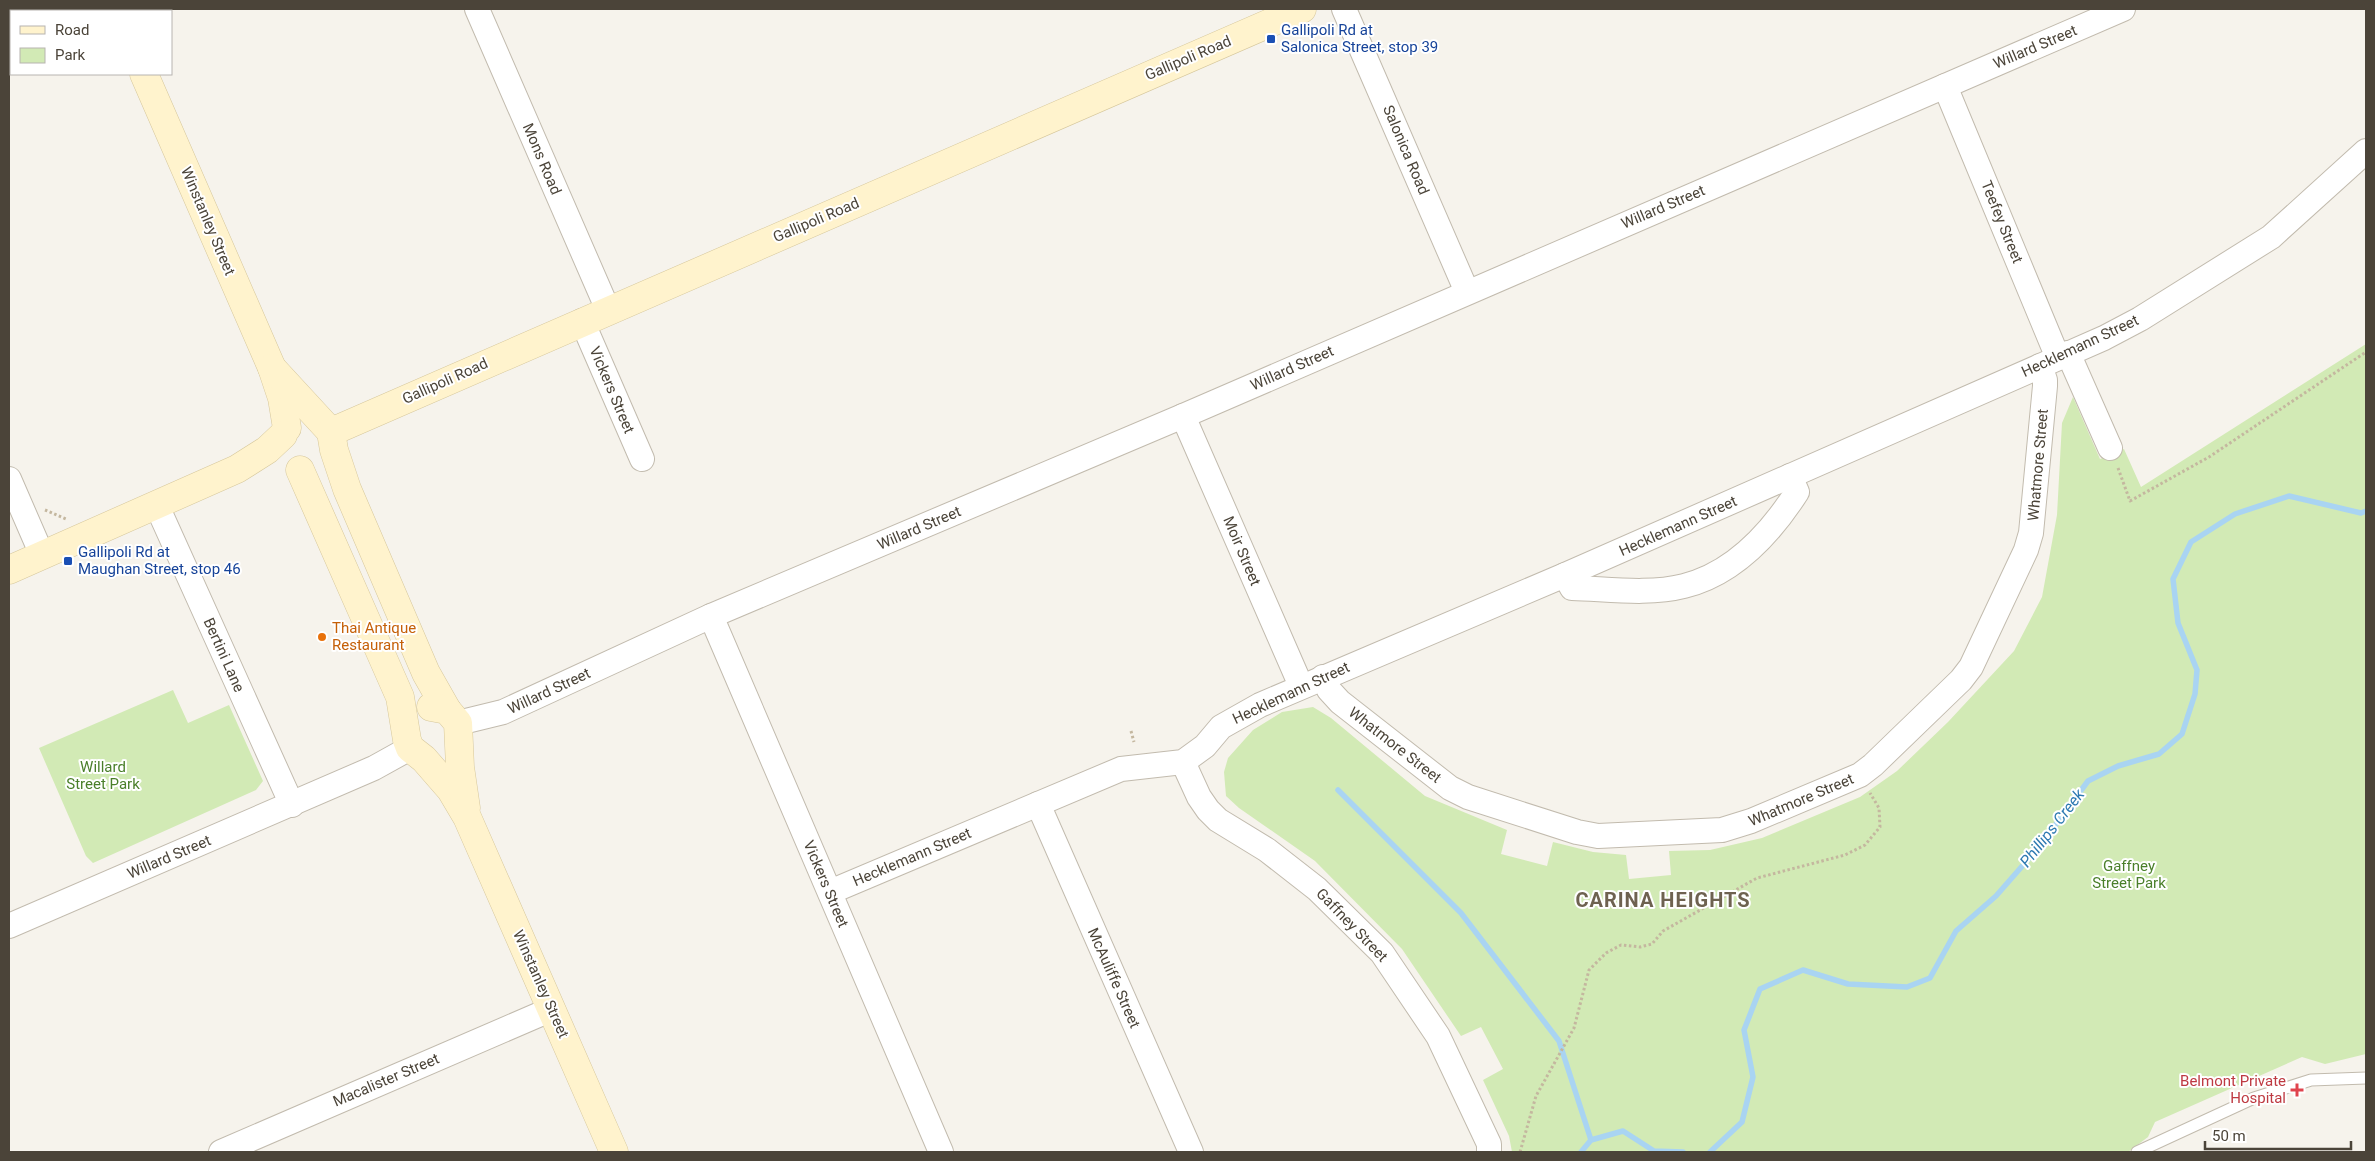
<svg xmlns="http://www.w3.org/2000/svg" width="2375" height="1161" font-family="Roboto,sans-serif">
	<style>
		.green { fill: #d2eab5 }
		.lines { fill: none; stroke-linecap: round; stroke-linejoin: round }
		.stream { stroke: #a9d4f2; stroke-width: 5.5 }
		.lane-casing { stroke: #c2bbae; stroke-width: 13 }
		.street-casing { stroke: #c2bbae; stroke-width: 26 }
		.secondary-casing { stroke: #d6c79b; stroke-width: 29 }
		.path { stroke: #c4b79f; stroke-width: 3; stroke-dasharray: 2.5 2.5; stroke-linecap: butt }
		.lane { stroke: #fff; stroke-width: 11 }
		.street { stroke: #fff; stroke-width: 24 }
		.secondary { stroke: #fff3cd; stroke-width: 28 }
		.transit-dot { fill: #1a4fb4; stroke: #fff; stroke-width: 2 }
		.food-dot { fill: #e8710a; stroke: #fff; stroke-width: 2 }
		.health-dot { fill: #e0444e; stroke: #fff; stroke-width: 2 }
		.labels { text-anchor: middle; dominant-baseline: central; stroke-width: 4; stroke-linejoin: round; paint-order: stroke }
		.transit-label { font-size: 15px; fill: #164399; stroke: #fff; text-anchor: start }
		.street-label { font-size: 15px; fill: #4b4439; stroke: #fff }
		.food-label { font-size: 15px; fill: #c56008; stroke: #fff; text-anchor: start }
		.park-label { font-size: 15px; fill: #4a7f2a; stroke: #fff }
		.health-label { font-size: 15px; fill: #be3a42; stroke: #fff; text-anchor: end }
		.water-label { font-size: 16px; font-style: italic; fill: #2e7ab2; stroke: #fff }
		.district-label { font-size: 20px; font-weight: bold; letter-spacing: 1px; fill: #6e6250; stroke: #fff }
	</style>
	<rect width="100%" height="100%" fill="#f6f3ec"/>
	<!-- green -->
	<g class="green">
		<path d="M 2366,344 L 2366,1054 L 2325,1064 L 2302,1057 L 2155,1122 L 2148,1137 L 2128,1152 L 1512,1152 L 1509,1136 L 1483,1080 L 1503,1069 L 1481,1027 L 1461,1036 L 1402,949 L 1315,861 L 1239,808 L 1226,796 L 1224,772 L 1228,758 L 1253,730 L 1282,712 L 1313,707 L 1331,718 L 1425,796 L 1507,830 L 1501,854 L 1547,866 L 1553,842 L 1593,852 L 1626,855 L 1629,879 L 1671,875 L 1669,851 L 1710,850 L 1762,838 L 1860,797 L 1897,771 L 1948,722 L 2014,651 L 2042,597 L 2057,515 L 2062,423 L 2073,397 L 2100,459 L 2124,449 L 2141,487 Z"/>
		<path d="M 173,690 L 188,723 L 229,705 L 263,781 L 256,790 L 93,863 L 86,856 L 39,748 Z"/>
	</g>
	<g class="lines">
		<!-- stream -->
		<g class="stream">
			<path d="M 1338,790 L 1461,913 L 1559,1041 L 1591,1140"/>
			<path d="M 1581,1152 L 1591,1140 L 1623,1131 L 1654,1151 L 1683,1152"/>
			<path d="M 1710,1152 L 1742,1122 L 1753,1077 L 1744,1030 L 1760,989 L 1803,970 L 1848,984 L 1907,987 L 1930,978 L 1956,931 L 1996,896 L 2039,847 L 2088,781 L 2118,766 L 2159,754 L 2182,734 L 2195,694 L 2197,670 L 2178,623 L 2173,579 L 2191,542 L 2235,514 L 2289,496 L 2361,513 L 2366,511"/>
		</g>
		<!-- lane casing -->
		<g class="lane-casing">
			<path id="lane" d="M 2137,1152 L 2254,1098 L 2311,1080 L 2366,1078"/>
		</g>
		<!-- street casing -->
		<g class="street-casing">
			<g id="street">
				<path d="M 477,9 L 608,310"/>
				<path d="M 1344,9 L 1467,292"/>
				<path d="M 1945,86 L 2058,358"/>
				<path d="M 582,321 L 642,459"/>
				<path d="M 2068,353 L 2110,448"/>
				<path d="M 1183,416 L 1301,686"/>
				<path d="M 9,479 L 42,555"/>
				<path d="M 157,506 L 292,805"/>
				<path d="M 1565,575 L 1572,588 C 1608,589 1649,595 1684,586 C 1733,574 1770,534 1797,492 L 1790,476"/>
				<path d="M 711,616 L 941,1152"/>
				<path d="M 1323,677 L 1329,690 L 1340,702 L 1450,788 L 1468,797 L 1577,832 L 1598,836 L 1722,830 L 1751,821 L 1860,775 L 1873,765 L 1961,680 L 1971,667 L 2026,550 L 2031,533 L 2045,386 L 2045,380 L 2040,366"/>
				<path d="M 458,723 L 503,712 L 711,616 L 1183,416 L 2123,9"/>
				<path d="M 1183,762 L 1199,797 L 1208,810 L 1218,820 L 1267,850 L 1317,889 L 1382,953 L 1438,1036 L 1489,1144 L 1489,1152"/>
				<path d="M 1038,804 L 1191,1152"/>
				<path d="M 830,892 L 1121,769 L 1183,762 L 1205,746 L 1221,727 L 1260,705 L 1565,575 L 2104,338 L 2140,319 L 2271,237 L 2366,151"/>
				<path d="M 9,926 L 374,768 L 410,748"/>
				<path d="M 221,1152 L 552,1009"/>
			</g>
		</g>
		<!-- secondary casing -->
		<g class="secondary-casing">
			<g id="secondary">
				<path d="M 116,9 L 117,11"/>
				<path d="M 144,74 L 272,368 L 282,398 L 287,428"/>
				<path d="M 272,368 L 331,432 L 334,450 L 347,489 L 426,673 L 447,710"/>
				<path d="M 331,432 L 1302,9"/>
				<path d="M 300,470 L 400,697 L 407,740 L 410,748 L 424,759 L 451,790 L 467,817 L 614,1152"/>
				<path d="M 9,570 L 237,469 L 267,450 L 283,435"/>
				<path d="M 431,707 L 447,710 L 458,723 L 460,767 L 466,808"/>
			</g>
		</g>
		<!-- path -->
		<g class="path">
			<path d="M 2118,468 L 2130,501 L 2209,457 L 2366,352"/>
			<path d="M 45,510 L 66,519"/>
			<path d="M 1131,731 L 1134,742"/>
			<path d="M 1520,1152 L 1536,1096 L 1574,1028 L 1589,970 L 1606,953 L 1621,945 L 1640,947 L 1652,944 L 1663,931 L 1757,878 L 1845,855 L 1865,845 L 1880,827 L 1879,808 L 1870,793"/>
		</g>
		<!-- lane -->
		<use href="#lane" class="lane"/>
		<!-- street -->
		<use href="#street" class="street"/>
		<!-- secondary -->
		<use href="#secondary" class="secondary"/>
	</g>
	<!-- markers -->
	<g class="transit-dot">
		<rect x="1266" y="34" width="10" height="10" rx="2.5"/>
		<rect x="63" y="556" width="10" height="10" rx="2.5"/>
	</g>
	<circle class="food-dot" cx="322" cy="637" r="5"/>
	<path class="health-dot" d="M2294.5 1082.5h5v5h5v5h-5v5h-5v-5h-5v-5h5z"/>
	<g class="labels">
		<!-- transit labels -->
		<g class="transit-label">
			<text x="1281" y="30">Gallipoli Rd at<tspan x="1281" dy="17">Salonica Street, stop 39</tspan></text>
			<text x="78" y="552">Gallipoli Rd at<tspan x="78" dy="17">Maughan Street, stop 46</tspan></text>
		</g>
		<!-- street labels -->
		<g class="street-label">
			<text transform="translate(2035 47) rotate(-23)">Willard Street</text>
			<text transform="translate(1188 58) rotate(-23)">Gallipoli Road</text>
			<text transform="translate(1406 150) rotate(67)">Salonica Road</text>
			<text transform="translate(542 159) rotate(67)">Mons Road</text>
			<text transform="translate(1663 207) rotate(-23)">Willard Street</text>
			<text transform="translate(816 220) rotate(-23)">Gallipoli Road</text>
			<text transform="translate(208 221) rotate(67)">Winstanley Street</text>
			<text transform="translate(2002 222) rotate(68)">Teefey Street</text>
			<text transform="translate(2080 346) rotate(-25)">Hecklemann Street</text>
			<text transform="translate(1292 368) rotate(-24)">Willard Street</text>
			<text transform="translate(445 381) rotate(-24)">Gallipoli Road</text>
			<text transform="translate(612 390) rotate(67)">Vickers Street</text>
			<text transform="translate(2038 465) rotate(-85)">Whatmore Street</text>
			<text transform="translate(1678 526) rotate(-24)">Hecklemann Street</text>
			<text transform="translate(919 528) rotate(-23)">Willard Street</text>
			<text transform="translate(1242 551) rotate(67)">Moir Street</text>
			<text transform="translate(224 655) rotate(66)">Bertini Lane</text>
			<text transform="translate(549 691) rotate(-25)">Willard Street</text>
			<text transform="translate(1291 693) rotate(-25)">Hecklemann Street</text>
			<text transform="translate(1395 745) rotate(38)">Whatmore Street</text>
			<text transform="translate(1801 800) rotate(-23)">Whatmore Street</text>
			<text transform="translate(169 857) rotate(-23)">Willard Street</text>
			<text transform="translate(912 857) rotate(-23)">Hecklemann Street</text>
			<text transform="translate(826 884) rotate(67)">Vickers Street</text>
			<text transform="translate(1352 925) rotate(46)">Gaffney Street</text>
			<text transform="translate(1114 978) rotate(66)">McAuliffe Street</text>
			<text transform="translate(541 984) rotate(66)">Winstanley Street</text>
			<text transform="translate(386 1080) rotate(-23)">Macalister Street</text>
		</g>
		<!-- food labels -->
		<g class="food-label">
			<text x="332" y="628">Thai Antique<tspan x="332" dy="17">Restaurant</tspan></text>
		</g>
		<!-- park labels -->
		<g class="park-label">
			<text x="103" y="767">Willard<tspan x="103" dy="17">Street Park</tspan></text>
			<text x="2129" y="866">Gaffney<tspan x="2129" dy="17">Street Park</tspan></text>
		</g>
		<!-- health labels -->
		<g class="health-label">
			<text x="2286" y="1081">Belmont Private<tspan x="2286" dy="17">Hospital</tspan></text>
		</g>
		<!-- water labels -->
		<g class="water-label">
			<text transform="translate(2052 828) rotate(-52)">Phillips Creek</text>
		</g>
		<!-- district labels -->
		<g class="district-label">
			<text x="1663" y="900">CARINA HEIGHTS</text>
		</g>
	</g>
	<!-- border -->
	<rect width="2375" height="1161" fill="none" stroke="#4b4439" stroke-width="20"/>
	<!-- legend -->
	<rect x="10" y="10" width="162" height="65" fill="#ffffff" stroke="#b7b4b0"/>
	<rect x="20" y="26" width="25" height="8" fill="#fff3cd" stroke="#b7b4b0"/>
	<text x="55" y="35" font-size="15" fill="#4b4439">Road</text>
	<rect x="20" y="48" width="25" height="15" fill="#d2eab5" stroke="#b7b4b0"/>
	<text x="55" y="60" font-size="15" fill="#4b4439">Park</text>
	<!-- scale -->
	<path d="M2205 1141v8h146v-8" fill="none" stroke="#4b4439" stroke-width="2.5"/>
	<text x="2212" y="1141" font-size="15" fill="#4b4439" stroke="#ffffff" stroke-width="4" paint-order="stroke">50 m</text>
</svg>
